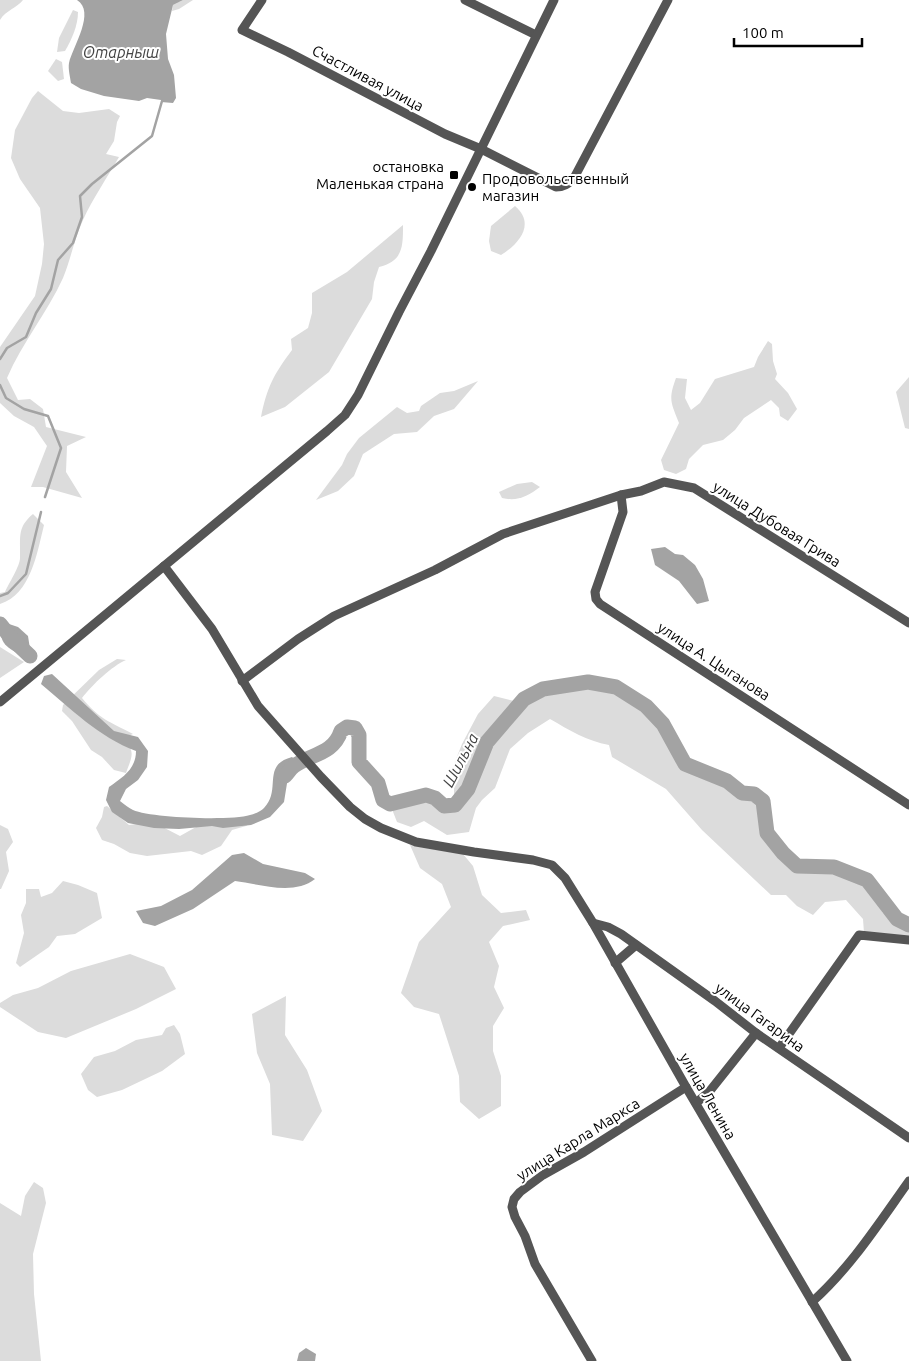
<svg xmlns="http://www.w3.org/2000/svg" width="909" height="1361" font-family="Ubuntu,sans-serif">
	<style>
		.green { fill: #dcdcdc }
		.water { fill: #a3a3a3 }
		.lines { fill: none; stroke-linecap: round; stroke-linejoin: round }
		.stream { stroke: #a3a3a3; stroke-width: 2.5 }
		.river { stroke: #a3a3a3; stroke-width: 15 }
		.minor { stroke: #555; stroke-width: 9 }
		.poi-dot { fill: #000; stroke: #fff; stroke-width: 2 }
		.labels { text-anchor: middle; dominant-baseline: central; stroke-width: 4; stroke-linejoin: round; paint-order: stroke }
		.street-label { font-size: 15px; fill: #000; stroke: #fff }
		.poi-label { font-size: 15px; fill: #000; stroke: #fff; text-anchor: end }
		.water-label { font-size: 16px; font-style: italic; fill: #444; stroke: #fff }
	</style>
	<rect width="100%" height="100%" fill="#fff"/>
	<!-- green -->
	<g class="green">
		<path d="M 0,0 L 23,0 C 17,8 6,10 0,20 Z"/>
		<path d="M 183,0 L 193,0 L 179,9 L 172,11 L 173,5 Z"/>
		<path d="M 73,10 L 78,12 C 78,25 72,39 65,51 L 57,52 L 59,38 Z"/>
		<path d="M 56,59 L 62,62 L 64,79 L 58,81 L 48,71 Z"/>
		<path d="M 38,91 L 63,111 L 79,113 L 109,109 L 120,116 L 117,122 L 114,141 L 106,154 L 119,157 C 107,178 93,198 83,220 C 74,239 71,259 63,278 C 47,313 22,343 7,378 L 18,400 L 30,399 L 43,409 L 46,427 L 86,437 L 67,446 L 66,472 L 82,498 L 43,487 L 31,487 L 47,446 L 34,427 L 14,416 L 0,403 L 0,347 L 35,296 L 42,264 L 44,244 L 40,208 L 20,179 L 11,158 L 15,130 L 32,98 Z"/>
		<path d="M 515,206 C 536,224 519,244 501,255 L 491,251 L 489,241 L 491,226 Z"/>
		<path d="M 403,225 C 403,247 403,261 379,267 L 374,282 L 372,299 L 329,372 L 285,407 L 261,417 C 267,387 274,374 292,350 L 291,339 L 308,328 L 312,313 L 312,293 L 347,272 Z"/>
		<path d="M 768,341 L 772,344 L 773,361 L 777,374 L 775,379 L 788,393 L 797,409 L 788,421 L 780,416 L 779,408 L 771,400 L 744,418 L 735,430 L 723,440 L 703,445 L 689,459 L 686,469 L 676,474 L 664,470 L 661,460 L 679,423 C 671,402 668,400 676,378 L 687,379 L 685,398 L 691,410 L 700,403 L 715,379 L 754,367 L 758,357 Z"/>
		<path d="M 909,377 L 909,429 L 905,428 L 896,392 Z"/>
		<path d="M 478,381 L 454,409 L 434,416 L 417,432 L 394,434 L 363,454 L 354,476 L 338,491 L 316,500 L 342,465 L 347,454 L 359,438 L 397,407 L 407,413 L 419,411 L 421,406 L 440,393 L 454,391 Z"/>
		<path d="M 532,482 L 540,487 C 528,496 517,502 502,498 L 499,492 L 517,484 Z"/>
		<path d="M 33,514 L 44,525 C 37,553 31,594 0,604 L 0,593 L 5,592 C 9,583 20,566 20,558 C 21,539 16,528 33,514 Z"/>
		<path d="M 0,647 L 24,662 L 0,678 Z"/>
		<path d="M 117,659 L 126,660 C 112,666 92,685 82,698 C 99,719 110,722 133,734 L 123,738 C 136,752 132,756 126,773 L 114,770 L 102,757 L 91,750 L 72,721 L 62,711 L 63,705 L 99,670 Z"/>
		<path d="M 588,682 L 616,687 L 646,706 L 663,724 L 685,764 L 727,781 L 742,793 L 754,794 L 763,801 L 767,833 L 783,853 L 797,866 L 834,867 L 867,880 L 867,886 L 883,913 L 909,925 L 909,940 L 864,933 L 863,919 L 846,900 L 825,902 L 813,915 L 797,906 L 786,895 L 771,895 L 702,830 L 666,789 L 612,757 L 609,745 C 587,741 569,730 550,719 L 528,733 L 510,749 L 495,788 L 482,800 L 476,808 L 469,832 L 447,835 L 424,821 L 411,827 L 397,822 L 390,804 L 426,795 L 435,798 L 444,806 L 454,805 L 454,764 L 462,744 L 478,714 L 494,696 L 514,701 L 524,699 L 543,689 Z"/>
		<path d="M 107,806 L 129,825 L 153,822 L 180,836 L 205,822 L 255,819 L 246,826 L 232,830 L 221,846 L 202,855 L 191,851 L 147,856 L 130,853 L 114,844 L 102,840 L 96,828 L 102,817 L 104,807 Z"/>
		<path d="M 0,825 L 8,829 L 13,842 L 6,852 L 9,871 L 1,889 L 0,889 Z"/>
		<path d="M 410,845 L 463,854 L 473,866 L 482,895 L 501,913 L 526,910 L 530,920 L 503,926 L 489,942 L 499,966 L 494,987 L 504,1008 L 493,1026 L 493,1051 L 501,1076 L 501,1106 L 479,1119 L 460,1102 L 459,1076 L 439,1014 L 414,1007 L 401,993 L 419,942 L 451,907 L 442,884 L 420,868 Z"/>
		<path d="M 63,881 L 78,885 L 97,893 L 102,918 L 75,934 L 57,936 L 49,947 L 20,967 L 16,963 L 24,933 L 21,915 L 26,903 L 26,889 L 39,889 L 41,897 L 52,893 Z"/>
		<path d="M 130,954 L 164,967 L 176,989 L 136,1009 L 66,1038 L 38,1032 L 0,1007 L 0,1003 L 13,995 L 38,988 L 71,971 Z"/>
		<path d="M 286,996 L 285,1035 L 307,1070 L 322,1111 L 303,1141 L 272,1135 L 270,1084 L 257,1053 L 252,1014 Z"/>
		<path d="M 174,1025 L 180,1034 L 185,1054 L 162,1071 L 122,1090 L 97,1097 L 88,1090 L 81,1074 L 94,1057 L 115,1051 L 136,1040 L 162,1035 L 166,1028 Z"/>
		<path d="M 34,1182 L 43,1188 L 46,1203 L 33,1254 L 34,1294 L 41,1361 L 0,1361 L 0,1203 L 21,1216 L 25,1196 Z"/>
	</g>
	<!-- water -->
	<g class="water">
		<path d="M 77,0 L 183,0 L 173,5 L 166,34 L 168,59 L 174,75 L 176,98 L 173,103 L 161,102 L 161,100 L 147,98 L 139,101 L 104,96 L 81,89 L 71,83 C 70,76 68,69 69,63 C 73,46 96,12 77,0 Z"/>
		<path d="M 665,547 L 675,554 L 683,555 L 695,565 L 703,579 L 709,601 L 697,604 L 679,581 L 655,565 L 651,549 Z"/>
		<path d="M 0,621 L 18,627 L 28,636 L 30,649 L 21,655 C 3,646 0,642 0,621 Z"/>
		<path d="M 52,674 L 114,731 L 138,737 L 148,751 L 147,767 L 138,780 L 126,789 L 120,801 C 124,804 129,808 133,810 C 151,818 231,821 250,815 C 255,814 261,811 264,808 C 282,790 261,765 292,757 L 301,765 L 289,771 L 284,802 L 270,817 L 251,825 L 223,828 L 212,826 L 179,829 L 154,828 L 128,823 L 112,812 L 106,800 L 109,787 C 123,777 136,769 136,751 C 99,737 71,709 41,684 L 44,676 Z"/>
		<path d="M 244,853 L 263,864 L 305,873 L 315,879 C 294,896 259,884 235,881 L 193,909 L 155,926 L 143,923 L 136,911 L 161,906 L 192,890 L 232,855 Z"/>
		<path d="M 306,1348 L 316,1354 L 315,1361 L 297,1361 L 299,1353 Z"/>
	</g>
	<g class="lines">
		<!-- stream -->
		<g class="stream">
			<path d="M 0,359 L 7,348 L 26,337 L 36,313 L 51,289 L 58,260 L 73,243 L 82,217 L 80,196 L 92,184 L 152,136 L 162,101"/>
			<path d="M 0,385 L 6,398 L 24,409 L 48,416 L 61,448 L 45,497"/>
			<path d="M 0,596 L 8,593 L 26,574 L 41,512"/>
		</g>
		<!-- river -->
		<g class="river">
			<path d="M 0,624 L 12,639 L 30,656"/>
			<path d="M 285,776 C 288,773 290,769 294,766 C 310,754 333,755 341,731 L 347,727 L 355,728 L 359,735 L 359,762 L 378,783 L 383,800 L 390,804 L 426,795 L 435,798 L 444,806 L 455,805 L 468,789 L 487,742 L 524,699 L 543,689 L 588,682 L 616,687 L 646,706 L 663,724 L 685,764 L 727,781 L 742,793 L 754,794 L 763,801 L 767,833 L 783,853 L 797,866 L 834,867 L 867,880 L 897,919 L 909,925"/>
		</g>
		<!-- minor -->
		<g class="minor">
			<path d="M 262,0 L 242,30 L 288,52 L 445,134 L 481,149 L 556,187 C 564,187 568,184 574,178 L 668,0"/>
			<path d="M 465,0 L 536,35"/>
			<path d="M 621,495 L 623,512 L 595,592 L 596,599 L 600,604 L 909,805"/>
			<path d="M 164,566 L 212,629 L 258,706 L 321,777 L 350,807 L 365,819 L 381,828 L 416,842 L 474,852 L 533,860 L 552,865 L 565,878 L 593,923 L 686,1087 L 847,1361"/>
			<path d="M 242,681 L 298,639 L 334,616 L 435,570 L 503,534 L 621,495 L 641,491 L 664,482 L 694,488 L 909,623"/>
			<path d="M 0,702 L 327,431 L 345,415 L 358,395 L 399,312 L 431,251 L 554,0"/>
			<path d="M 593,923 L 608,927 L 621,934 L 715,1001 L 756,1033 L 909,1138"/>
			<path d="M 615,963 L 636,945"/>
			<path d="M 779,1048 L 859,935 L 909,940"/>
			<path d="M 696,1103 L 709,1092 L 756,1033"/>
			<path d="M 812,1302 C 851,1267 879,1223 909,1181"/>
			<path d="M 592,1361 L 535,1264 L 525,1236 L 515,1217 L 512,1207 L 514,1199 L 520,1192 L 543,1175 L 584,1152 L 686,1087"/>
		</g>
	</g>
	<!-- markers -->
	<g class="poi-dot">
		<rect x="449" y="170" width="10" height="10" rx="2.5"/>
		<circle cx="472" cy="187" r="5"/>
	</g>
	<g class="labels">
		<!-- street labels -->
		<g class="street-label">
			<text transform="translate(368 78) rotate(28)">Счастливая улица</text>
			<text transform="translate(777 524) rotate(32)">улица Дубовая Грива</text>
			<text transform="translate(714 661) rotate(33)">улица А. Цыганова</text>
			<text transform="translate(760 1017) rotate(36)">улица Гагарина</text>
			<text transform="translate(708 1096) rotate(60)">улица Ленина</text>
			<text transform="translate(578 1139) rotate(-32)">улица Карла Маркса</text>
		</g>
		<!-- poi labels -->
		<g class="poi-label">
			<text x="444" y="166">остановка<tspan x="444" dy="17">Маленькая страна</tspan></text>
			<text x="482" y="178" text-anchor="start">Продовольственный<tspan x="482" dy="17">магазин</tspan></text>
		</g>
		<!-- water labels -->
		<g class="water-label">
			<text x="121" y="52">Отарныш</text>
			<text transform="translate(460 760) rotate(-62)">Шильна</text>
		</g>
	</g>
	<!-- scale -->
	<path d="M734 38v8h128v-8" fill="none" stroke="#000000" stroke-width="2.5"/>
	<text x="742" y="38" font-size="15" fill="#000000" stroke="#ffffff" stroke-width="4" paint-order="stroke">100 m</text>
</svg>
